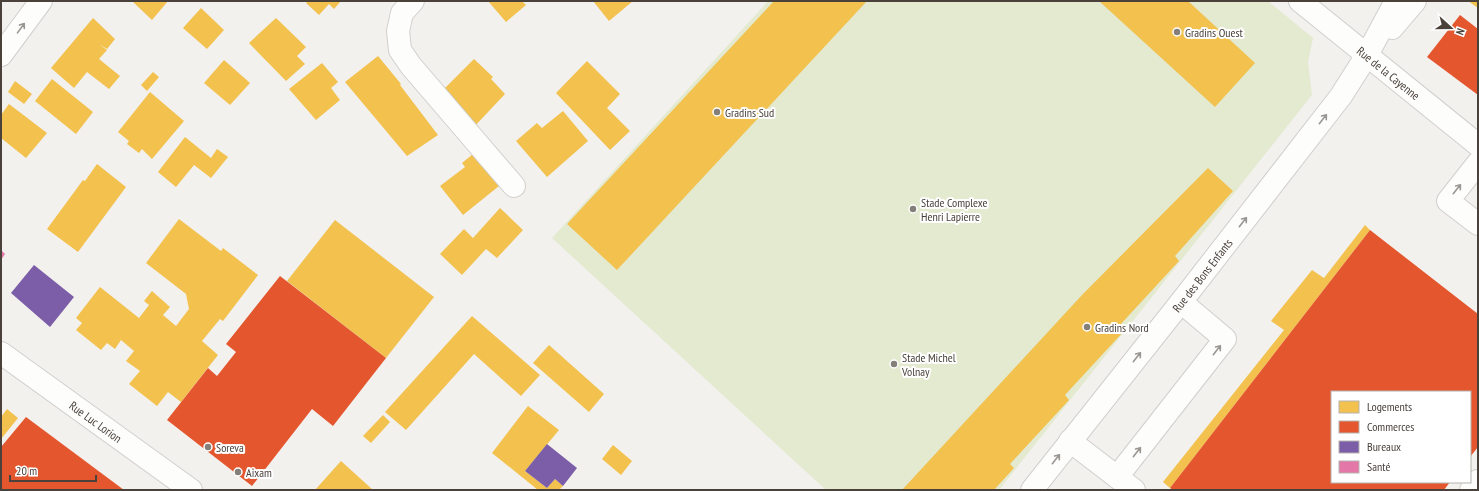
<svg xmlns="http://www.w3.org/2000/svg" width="1479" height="491" font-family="'PT Sans Narrow',sans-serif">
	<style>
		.green { fill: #e3ead0 }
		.homes { fill: #f2c14e }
		.shops { fill: #e4572e }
		.offices { fill: #7b5ea7 }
		.health { fill: #e377a8 }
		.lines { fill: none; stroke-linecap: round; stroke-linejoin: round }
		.minor-casing { stroke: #d1cfcc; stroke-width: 24 }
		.minor { stroke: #fdfdfc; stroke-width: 22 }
		.oneway { stroke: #9a9691 }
		.poi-dot { fill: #847f79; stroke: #fff; stroke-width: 1.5 }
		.labels { text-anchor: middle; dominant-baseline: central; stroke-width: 4; stroke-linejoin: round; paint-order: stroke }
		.poi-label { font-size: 12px; fill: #49413a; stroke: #fff; text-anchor: start }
		.street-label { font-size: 12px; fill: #49413a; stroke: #fff }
	</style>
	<rect width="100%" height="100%" fill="#f3f1ee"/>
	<!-- green -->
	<path class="green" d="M 768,1 L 1268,1 L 1313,38 L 1308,62 L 1312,95 L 999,490 L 826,490 L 552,238 Z"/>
	<!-- homes -->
	<g class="homes">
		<path d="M 132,1 L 168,1 L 152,20 Z"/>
		<path d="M 308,1 L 341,1 L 334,9 L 329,4 L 319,15 L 306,3 Z"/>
		<path d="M 488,1 L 522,1 L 526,5 L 506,22 Z"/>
		<path d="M 593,1 L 633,1 L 609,21 Z"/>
		<path d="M 774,1 L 867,1 L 617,270 L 567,224 Z"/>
		<path d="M 1099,1 L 1188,1 L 1255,63 L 1215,107 Z"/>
		<path d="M 1468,1 L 1478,1 L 1478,8 Z"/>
		<path d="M 201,8 L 224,30 L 207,49 L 183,28 Z"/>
		<path d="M 93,18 L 115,39 L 107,49 L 99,44 L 107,50 L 99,59 L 120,76 L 109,89 L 87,72 L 74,88 L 51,68 Z"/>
		<path d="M 276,18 L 306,47 L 297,56 L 305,64 L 286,81 L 249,43 Z"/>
		<path d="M 378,56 L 401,84 L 400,85 L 438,135 L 407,156 L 345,82 Z"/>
		<path d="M 474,59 L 493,77 L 491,79 L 505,94 L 473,128 L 441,92 Z"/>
		<path d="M 224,60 L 250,83 L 230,105 L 204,83 Z"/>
		<path d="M 587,61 L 620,94 L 607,108 L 630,131 L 610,150 L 556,93 Z"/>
		<path d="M 322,63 L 338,82 L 331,88 L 340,100 L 316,120 L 289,89 Z"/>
		<path d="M 153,72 L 159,77 L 147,91 L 141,85 Z"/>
		<path d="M 52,79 L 93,112 L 76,134 L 35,101 Z"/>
		<path d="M 15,81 L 32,94 L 24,104 L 8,92 Z"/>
		<path d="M 150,92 L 184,121 L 152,159 L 142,149 L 139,153 L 127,144 L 129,141 L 118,132 Z"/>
		<path d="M 9,104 L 47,133 L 26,158 L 1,138 L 1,115 Z"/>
		<path d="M 563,111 L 588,141 L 547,177 L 516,141 L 537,123 L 542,128 Z"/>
		<path d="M 185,137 L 211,158 L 217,149 L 228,157 L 211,178 L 194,165 L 176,187 L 158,172 Z"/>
		<path d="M 473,154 L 499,186 L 463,215 L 440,186 L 465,167 L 462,163 Z"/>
		<path d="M 97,164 L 126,187 L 78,252 L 47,229 L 83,180 L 85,181 Z"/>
		<path d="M 1208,168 L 1233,191 L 1175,256 L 1179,261 L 1120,325 L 1125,330 L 1065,395 L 1069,400 L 1010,464 L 1014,468 L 994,490 L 902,490 L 1082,295 Z"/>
		<path d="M 500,208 L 523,230 L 497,258 L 486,249 L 462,275 L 440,254 L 464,229 L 473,238 Z"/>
		<path d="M 179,219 L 221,251 L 223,248 L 258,275 L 223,321 L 220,319 L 202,341 L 218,355 L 181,402 L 168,392 L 157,406 L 129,384 L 140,371 L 126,361 L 134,351 L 121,340 L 115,349 L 107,343 L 101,350 L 76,330 L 82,323 L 76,318 L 100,287 L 139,318 L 149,305 L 144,301 L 152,291 L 170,307 L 163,315 L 176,326 L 189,309 L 186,294 L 146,263 Z"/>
		<path d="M 335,220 L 434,297 L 386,358 L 287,281 Z"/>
		<path d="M 1365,225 L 1370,230 L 1170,488 L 1163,482 L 1284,330 L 1271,321 L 1312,270 L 1324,278 Z"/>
		<path d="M 472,316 L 540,375 L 521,396 L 474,354 L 406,430 L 385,412 Z"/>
		<path d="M 549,345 L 604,394 L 589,412 L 533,363 Z"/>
		<path d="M 528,406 L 559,430 L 525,471 L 547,488 L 555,479 L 563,486 L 559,490 L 538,490 L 492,453 Z"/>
		<path d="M 7,409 L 18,418 L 1,439 L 1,417 Z"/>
		<path d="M 383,415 L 390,422 L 371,443 L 363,436 Z"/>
		<path d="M 613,445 L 632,461 L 621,475 L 602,459 Z"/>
		<path d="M 341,461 L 373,490 L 315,490 Z"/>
	</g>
	<!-- shops -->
	<g class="shops">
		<path d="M 1460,15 L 1478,29 L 1478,95 L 1427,57 Z"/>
		<path d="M 1370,230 L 1478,314 L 1478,447 L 1470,457 L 1470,392 L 1332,392 L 1332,482 L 1450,482 L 1444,490 L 1173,490 L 1170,488 Z"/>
		<path d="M 280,276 L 386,358 L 333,426 L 312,409 L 252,486 L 167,420 L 208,368 L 217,376 L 236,352 L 226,344 Z"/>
		<path d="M 26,417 L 124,490 L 1,490 L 1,447 Z"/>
	</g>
	<!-- offices -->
	<g class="offices">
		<path d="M 34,265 L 74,297 L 50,327 L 11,293 Z"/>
		<path d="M 547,444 L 577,468 L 563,486 L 555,479 L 547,488 L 525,471 Z"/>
	</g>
	<!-- health -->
	<path class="health" d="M 1,250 L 5,254 L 1,260 Z"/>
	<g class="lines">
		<!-- minor casing -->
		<g class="minor-casing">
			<g id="minor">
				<path d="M 413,1 L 402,13 L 398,31 L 400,50 L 411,66 L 514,186"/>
				<path id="s1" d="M 1300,1 L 1478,145"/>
				<path d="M 1392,28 L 1415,1"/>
				<path d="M 1,55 L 41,1"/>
				<path d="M 1478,163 L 1448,201 L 1478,224"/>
				<path id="s2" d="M 1,353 L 191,490"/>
				<path d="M 1070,441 L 1117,477"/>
				<path id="s3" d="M 1032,490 L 1181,302 L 1341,96 L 1367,55 L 1396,1"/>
				<path d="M 1134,490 L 1117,477 L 1225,339 L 1181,302"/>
				<path d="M 1471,490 L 1478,481"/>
			</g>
		</g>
		<!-- minor -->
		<use href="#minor" class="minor"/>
	</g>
	<!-- one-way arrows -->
	<defs><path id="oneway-shaft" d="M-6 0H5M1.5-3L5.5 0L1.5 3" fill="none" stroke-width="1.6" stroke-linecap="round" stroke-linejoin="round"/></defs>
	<g class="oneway">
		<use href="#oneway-shaft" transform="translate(21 28) rotate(-54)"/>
		<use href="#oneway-shaft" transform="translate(1323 119) rotate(-52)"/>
		<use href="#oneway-shaft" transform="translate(1457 189) rotate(-51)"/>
		<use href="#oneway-shaft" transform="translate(1243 222) rotate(-52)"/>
		<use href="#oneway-shaft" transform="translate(1217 350) rotate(-52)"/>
		<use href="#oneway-shaft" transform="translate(1137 357) rotate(-52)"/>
		<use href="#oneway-shaft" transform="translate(1137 452) rotate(-52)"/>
		<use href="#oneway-shaft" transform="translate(1056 459) rotate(-52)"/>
	</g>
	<!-- markers -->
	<g class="poi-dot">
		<circle cx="1177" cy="32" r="4"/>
		<circle cx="717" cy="112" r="4"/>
		<circle cx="913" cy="209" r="4"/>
		<circle cx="1087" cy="327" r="4"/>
		<circle cx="894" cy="364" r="4"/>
		<circle cx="208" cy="447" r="4"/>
		<circle cx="238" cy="472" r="4"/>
	</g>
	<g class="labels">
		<!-- poi labels -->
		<g class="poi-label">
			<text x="1185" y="32">Gradins Ouest</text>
			<text x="725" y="112">Gradins Sud</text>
			<text x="921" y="202">Stade Complexe<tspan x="921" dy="14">Henri Lapierre</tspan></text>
			<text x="1095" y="327">Gradins Nord</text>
			<text x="902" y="357">Stade Michel<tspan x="902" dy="14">Volnay</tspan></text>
			<text x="216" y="447">Soreva</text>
			<text x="246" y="472">Aixam</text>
		</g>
		<!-- street labels -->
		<g class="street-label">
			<text stroke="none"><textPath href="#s1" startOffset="114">Rue de la Cayenne</textPath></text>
			<text stroke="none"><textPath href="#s3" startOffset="274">Rue des Bons Enfants</textPath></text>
			<text stroke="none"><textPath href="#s2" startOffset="117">Rue Luc Lorion</textPath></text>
		</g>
	</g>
	<!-- border -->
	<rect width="1479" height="491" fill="none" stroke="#49413a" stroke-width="4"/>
	<!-- legend -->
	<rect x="1331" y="391" width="140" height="92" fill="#ffffff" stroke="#b6b3b0"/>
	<rect x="1339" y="401" width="20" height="12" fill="#f2c14e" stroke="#b6b3b0"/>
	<text x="1367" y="411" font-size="12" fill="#49413a">Logements</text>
	<rect x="1339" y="421" width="20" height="12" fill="#e4572e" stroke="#b6b3b0"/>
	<text x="1367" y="431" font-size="12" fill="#49413a">Commerces</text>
	<rect x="1339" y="441" width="20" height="12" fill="#7b5ea7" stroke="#b6b3b0"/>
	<text x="1367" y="451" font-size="12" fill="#49413a">Bureaux</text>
	<rect x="1339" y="461" width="20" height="12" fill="#e377a8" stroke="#b6b3b0"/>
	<text x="1367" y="471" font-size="12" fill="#49413a">Santé</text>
	<!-- north arrow -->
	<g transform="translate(1451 28) rotate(111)" stroke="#ffffff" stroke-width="3" paint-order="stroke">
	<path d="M0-3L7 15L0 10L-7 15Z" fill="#49413a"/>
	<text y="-6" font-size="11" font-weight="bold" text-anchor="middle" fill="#49413a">N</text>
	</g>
	<!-- scale -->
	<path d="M10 475v6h86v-6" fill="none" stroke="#49413a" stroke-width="2"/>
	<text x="16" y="475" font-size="12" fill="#49413a" stroke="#ffffff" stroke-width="3" paint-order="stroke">20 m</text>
</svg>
